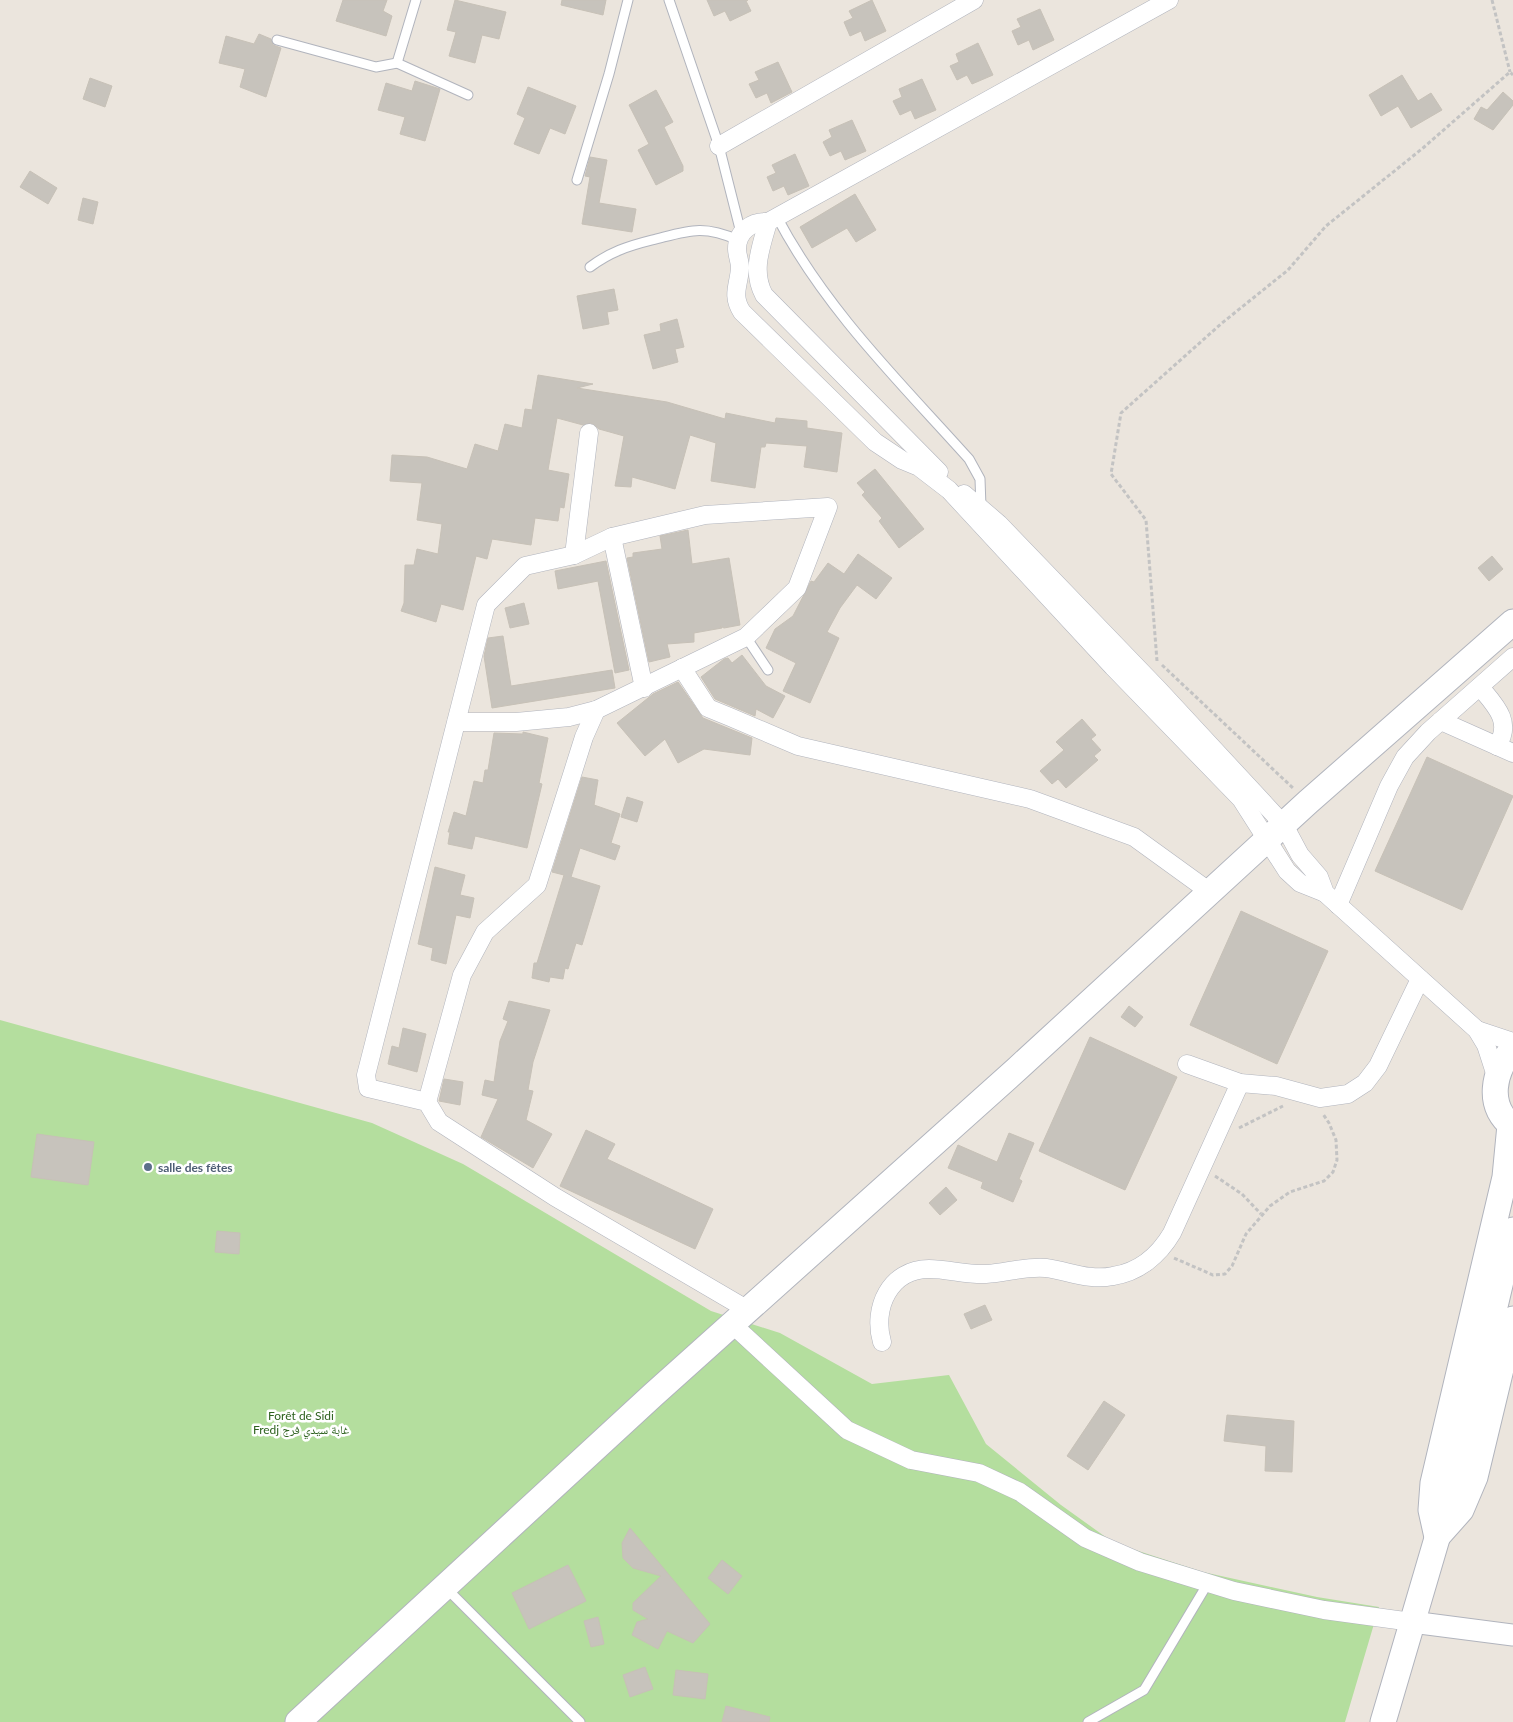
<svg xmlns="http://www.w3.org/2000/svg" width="1513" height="1722" font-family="Lato,'Noto Naskh Arabic',sans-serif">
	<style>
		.green { fill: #b4de9e }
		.building { fill: #c7c3bc; stroke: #c7c1b7 }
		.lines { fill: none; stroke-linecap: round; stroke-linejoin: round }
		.service-casing { stroke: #b1b4bd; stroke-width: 11 }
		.minor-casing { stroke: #b1b4bd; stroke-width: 19 }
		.tertiary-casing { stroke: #b1b4bd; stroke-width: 23 }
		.secondary-casing { stroke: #b1b4bd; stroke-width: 27 }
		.path { stroke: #c3c3c3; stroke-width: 3; stroke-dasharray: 4 2.5; stroke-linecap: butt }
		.service { stroke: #fff; stroke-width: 9 }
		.minor { stroke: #fff; stroke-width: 18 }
		.tertiary { stroke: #fff; stroke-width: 21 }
		.secondary { stroke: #fff; stroke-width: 25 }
		.service-dot { fill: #5c6f8a; stroke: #fff; stroke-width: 2 }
		.labels { text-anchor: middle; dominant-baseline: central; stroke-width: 5; stroke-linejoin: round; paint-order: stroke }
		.service-label { font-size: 12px; font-weight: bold; fill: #4e5e75; stroke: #fff; text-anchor: start }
		.park-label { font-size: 12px; fill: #2e621f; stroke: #fff }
	</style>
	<rect width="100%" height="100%" fill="#ebe5dd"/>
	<!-- green -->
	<path class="green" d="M 0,1020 L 372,1123 L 463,1164 L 711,1311 L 780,1333 L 872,1384 L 949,1375 L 986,1444 L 1061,1505 L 1114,1543 L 1203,1572 L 1317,1597 L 1379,1607 L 1345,1722 L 0,1722 Z"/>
	<!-- building -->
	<g class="building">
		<path d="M 343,0 L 387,0 L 383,11 L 392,16 L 386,36 L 336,21 Z"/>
		<path d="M 455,0 L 506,12 L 499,39 L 482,35 L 475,63 L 449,56 L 456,32 L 447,30 Z"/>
		<path d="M 562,0 L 606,0 L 603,15 L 561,5 Z"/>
		<path d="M 707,0 L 748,0 L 746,1 L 751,11 L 730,21 L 725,11 L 714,16 Z"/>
		<path d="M 872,0 L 886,31 L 865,41 L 861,31 L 850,36 L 844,22 L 853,18 L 849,11 Z"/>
		<path d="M 1040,9 L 1054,40 L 1033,50 L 1029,40 L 1018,45 L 1012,31 L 1021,27 L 1017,19 Z"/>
		<path d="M 259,34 L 271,39 L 273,45 L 281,48 L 266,97 L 240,87 L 245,69 L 219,63 L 226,36 L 254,44 Z"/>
		<path d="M 978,43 L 993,75 L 972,84 L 967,75 L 957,80 L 950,66 L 959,62 L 956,54 Z"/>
		<path d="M 778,62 L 792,92 L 771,103 L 767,93 L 756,98 L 749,84 L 759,80 L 755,72 Z"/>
		<path d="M 1402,75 L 1418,101 L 1431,93 L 1442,110 L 1411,128 L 1398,106 L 1381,116 L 1369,95 Z"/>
		<path d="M 90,78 L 112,86 L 105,107 L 83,99 Z"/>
		<path d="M 922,79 L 936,110 L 915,119 L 911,110 L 900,115 L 893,101 L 902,97 L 899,89 Z"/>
		<path d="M 415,81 L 440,89 L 425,141 L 400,134 L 405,117 L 378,110 L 386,83 L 412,91 Z"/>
		<path d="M 528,87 L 576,106 L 565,134 L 550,128 L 539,154 L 514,144 L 525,118 L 517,114 Z"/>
		<path d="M 656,90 L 673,122 L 664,127 L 683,166 L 683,171 L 656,185 L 638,150 L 649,144 L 629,105 Z"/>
		<path d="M 1503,92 L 1513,101 L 1513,105 L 1493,130 L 1474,119 L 1481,107 L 1487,110 Z"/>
		<path d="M 852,120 L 866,151 L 845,160 L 841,151 L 830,156 L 823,142 L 832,137 L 829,130 Z"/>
		<path d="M 795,154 L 809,186 L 788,195 L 784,186 L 773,191 L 767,177 L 776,173 L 772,165 Z"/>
		<path d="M 590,157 L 607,160 L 599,203 L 636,209 L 632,232 L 582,224 L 590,177 L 585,176 Z"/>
		<path d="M 30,171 L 57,188 L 48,204 L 20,187 Z"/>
		<path d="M 855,194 L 876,230 L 856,242 L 847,228 L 812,248 L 800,227 Z"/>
		<path d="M 83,198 L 98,202 L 93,224 L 78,220 Z"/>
		<path d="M 614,289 L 618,310 L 607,312 L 609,324 L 583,329 L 577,296 Z"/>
		<path d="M 677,319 L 684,347 L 675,349 L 678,362 L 653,369 L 644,335 L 661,331 L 660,324 Z"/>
		<path d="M 538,375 L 593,384 L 577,388 L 667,402 L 725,419 L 726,413 L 775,423 L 776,418 L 807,421 L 807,428 L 842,433 L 837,472 L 804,467 L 807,446 L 766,443 L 765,447 L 761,447 L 755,488 L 711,481 L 716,443 L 690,435 L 675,489 L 632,477 L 631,487 L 615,486 L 624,436 L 599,429 L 591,423 L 583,425 L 557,418 L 548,470 L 569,474 L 564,508 L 560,507 L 558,521 L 535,518 L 531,545 L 492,539 L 487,559 L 476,556 L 463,610 L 441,604 L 436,622 L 401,611 L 404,603 L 405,565 L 414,565 L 417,549 L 438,554 L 442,524 L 417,520 L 422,483 L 390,481 L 392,455 L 427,457 L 467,469 L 475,444 L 498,451 L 505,424 L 522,428 L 525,409 L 532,410 Z"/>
		<path d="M 875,469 L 924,529 L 899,548 L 879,521 L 882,518 L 862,495 L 865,492 L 857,483 Z"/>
		<path d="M 688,530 L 692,564 L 729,558 L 740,625 L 724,628 L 720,626 L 722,628 L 694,633 L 694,642 L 667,644 L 670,657 L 649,662 L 627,558 L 633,557 L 633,553 L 662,549 L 660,536 Z"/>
		<path d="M 858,554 L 892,578 L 876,599 L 857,585 L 840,608 L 827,632 L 839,638 L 810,703 L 783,691 L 796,663 L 766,648 L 775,629 L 793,616 L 811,581 L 814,582 L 828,563 L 844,574 Z"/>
		<path d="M 1492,556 L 1503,569 L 1489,581 L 1478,568 Z"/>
		<path d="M 606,561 L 629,670 L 615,673 L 598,581 L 558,589 L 555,571 Z"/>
		<path d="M 524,603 L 529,624 L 510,628 L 505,608 Z"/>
		<path d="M 503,636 L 511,686 L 612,670 L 615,688 L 492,708 L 484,656 L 488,638 Z"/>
		<path d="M 742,655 L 766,686 L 785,696 L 773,718 L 756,709 L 755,716 L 715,699 L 701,677 L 724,659 L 728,658 L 732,663 Z"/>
		<path d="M 678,682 L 703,718 L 752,738 L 750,755 L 704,749 L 678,763 L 665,739 L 645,756 L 617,723 L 653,694 Z"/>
		<path d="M 1082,719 L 1096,735 L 1091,739 L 1101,750 L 1094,756 L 1098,760 L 1066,788 L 1058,779 L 1052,784 L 1040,771 L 1064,750 L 1056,742 Z"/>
		<path d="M 523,732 L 548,738 L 539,783 L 542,784 L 527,848 L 475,836 L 472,849 L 448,844 L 450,832 L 448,832 L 454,812 L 466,816 L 474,781 L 483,783 L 485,770 L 488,770 L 494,733 L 523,734 Z"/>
		<path d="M 1427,757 L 1513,796 L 1462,910 L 1375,871 Z"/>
		<path d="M 582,777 L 598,780 L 594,805 L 620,814 L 611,843 L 620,846 L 615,860 L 580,848 L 571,877 L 600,886 L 582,945 L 576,943 L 568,969 L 565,968 L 563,979 L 550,977 L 549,982 L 532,978 L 534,963 L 537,963 L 564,875 L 552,872 Z"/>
		<path d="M 627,797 L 643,802 L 637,822 L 621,817 Z"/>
		<path d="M 435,867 L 465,875 L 460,895 L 474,898 L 470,918 L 456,915 L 446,964 L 431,960 L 433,948 L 418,944 Z"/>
		<path d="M 1241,911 L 1328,951 L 1277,1064 L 1190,1025 Z"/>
		<path d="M 509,1001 L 550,1010 L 533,1062 L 528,1090 L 533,1091 L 526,1120 L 552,1134 L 533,1168 L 481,1137 L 498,1099 L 482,1095 L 485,1080 L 494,1082 L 500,1041 L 508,1021 L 503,1019 Z"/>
		<path d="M 1129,1006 L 1143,1017 L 1135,1027 L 1121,1017 Z"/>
		<path d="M 403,1028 L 426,1034 L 417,1072 L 388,1064 L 392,1046 L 399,1048 Z"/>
		<path d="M 1090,1037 L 1177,1077 L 1125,1190 L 1039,1151 Z"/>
		<path d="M 444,1079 L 463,1082 L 460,1105 L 439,1101 Z"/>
		<path d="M 586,1130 L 615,1144 L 607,1159 L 713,1209 L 695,1249 L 560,1186 Z"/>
		<path d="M 1009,1133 L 1034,1143 L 1019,1179 L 1022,1181 L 1013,1202 L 981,1188 L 983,1182 L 948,1168 L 958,1145 L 997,1162 Z"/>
		<path d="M 37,1134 L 94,1142 L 88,1185 L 31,1177 Z"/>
		<path d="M 946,1187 L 957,1200 L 940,1215 L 929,1203 Z"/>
		<path d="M 217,1231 L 240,1233 L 239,1254 L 215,1252 Z"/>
		<path d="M 985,1305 L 992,1320 L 971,1329 L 964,1314 Z"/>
		<path d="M 1104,1401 L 1125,1415 L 1088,1470 L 1067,1456 Z"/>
		<path d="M 1227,1415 L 1294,1421 L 1292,1472 L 1265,1471 L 1266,1446 L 1224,1441 Z"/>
		<path d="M 630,1528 L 710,1624 L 693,1643 L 667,1631 L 658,1649 L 632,1635 L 637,1622 L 648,1619 L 633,1610 L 633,1603 L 661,1576 L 633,1568 L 623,1558 L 622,1543 Z"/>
		<path d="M 722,1560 L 742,1576 L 728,1594 L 708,1578 Z"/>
		<path d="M 568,1565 L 586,1601 L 529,1629 L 512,1593 Z"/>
		<path d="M 598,1617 L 604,1644 L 591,1647 L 584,1621 Z"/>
		<path d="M 645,1667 L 653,1689 L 630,1697 L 623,1675 Z"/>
		<path d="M 676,1670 L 708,1674 L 705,1699 L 673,1695 Z"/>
		<path d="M 726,1706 L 770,1717 L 769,1722 L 722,1722 Z"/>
	</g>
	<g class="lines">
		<!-- service casing -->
		<g class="service-casing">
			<g id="service">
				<path d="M 669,0 L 719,146 L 741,233"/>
				<path d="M 277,40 L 376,67 L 397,63 L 468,95"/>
				<path d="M 397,63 L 416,0"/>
				<path d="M 577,180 L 609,74 L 628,0"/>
				<path d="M 777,217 C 826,310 900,382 969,459 L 980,479 L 981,507"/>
				<path d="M 590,267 C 610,252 628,246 652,240 C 688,231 702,224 738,240"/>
				<path d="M 746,637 L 768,670"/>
				<path d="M 446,1588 L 580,1722"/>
				<path d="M 1088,1722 L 1144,1690 L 1208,1583"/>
			</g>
		</g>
		<!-- minor casing -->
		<g class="minor-casing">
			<g id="minor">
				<path d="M 1169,0 L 768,222 C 752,221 737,231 737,249 C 737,255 740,261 740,268 C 739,285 731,295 742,312 L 875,442 L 902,460 L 919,467 L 949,490 L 1113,667 L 1241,799 L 1287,871 L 1300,883 L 1325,893"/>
				<path d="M 719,146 L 974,0"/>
				<path d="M 768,222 C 761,247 751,271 764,295 L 939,472"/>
				<path d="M 964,494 L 999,524 L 1158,689 L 1284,825 L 1300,855 L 1319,877 L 1325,893 L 1477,1030 L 1486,1045 L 1496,1076"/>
				<path d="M 612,537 L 644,688"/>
				<path d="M 574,555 L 589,433"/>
				<path d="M 682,668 L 708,708 L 730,717 L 798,746 L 1030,799 L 1134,837 L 1210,892"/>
				<path d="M 1480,687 C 1495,705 1513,722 1497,746"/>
				<path d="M 1441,721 L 1513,753"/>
				<path d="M 456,722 L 516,722 L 569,717 L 596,710 L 746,637 L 797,588 L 828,507 L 705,515 L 612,537 L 574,555 L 525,566 L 486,605 L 366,1075 L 368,1088 L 427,1102 L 439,1122 L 555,1197 L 748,1310"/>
				<path d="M 1338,905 L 1389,786 L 1405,757 L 1428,732 L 1513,657"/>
				<path d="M 1477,1030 L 1513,1042"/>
				<path d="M 1187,1064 L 1240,1083 L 1276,1086 L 1320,1098 L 1348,1094 L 1365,1083 L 1378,1066 L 1420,979"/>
				<path d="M 427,1102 L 462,975 L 485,932 L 537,885 L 584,737 L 596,710"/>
				<path d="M 732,1324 L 847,1430 L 911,1460 L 979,1473 L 1020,1492 L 1085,1538 L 1140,1562 L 1234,1591 L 1324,1610 L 1412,1622"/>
				<path d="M 882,1342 C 872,1308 890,1269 929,1269 C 948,1269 967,1275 986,1274 C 1006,1273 1025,1266 1046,1268 C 1069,1271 1089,1281 1113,1276 C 1139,1272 1159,1255 1172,1233 L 1240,1083"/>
			</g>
		</g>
		<!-- tertiary casing -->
		<g class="tertiary-casing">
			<path id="tertiary" d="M 1412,1622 L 1513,1635"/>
		</g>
		<!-- secondary casing -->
		<g class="secondary-casing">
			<g id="secondary">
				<path d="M 1513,1048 C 1494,1071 1485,1105 1513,1127"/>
				<path d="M 1510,1125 L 1505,1177 L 1433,1483 L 1431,1510 L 1437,1537 L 1461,1510 L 1475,1477 L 1513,1319"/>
				<path d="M 298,1722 L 653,1395 L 1017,1069 L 1308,802 L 1513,622"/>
				<path d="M 1383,1722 L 1453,1484 L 1513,1230"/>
			</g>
		</g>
		<!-- path -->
		<g class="path">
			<path d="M 1492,0 L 1510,72"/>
			<path d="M 1157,661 L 1146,520 L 1111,474 L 1121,413 L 1222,323 L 1288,270 L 1326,226 L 1423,148 L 1510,72 L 1513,75"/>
			<path d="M 1162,665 L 1294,789"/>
			<path d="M 1239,1128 L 1283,1106"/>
			<path d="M 1215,1176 L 1242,1194 L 1261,1214"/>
			<path d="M 1174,1258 L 1213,1275 L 1225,1274 L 1232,1266 L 1246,1234 L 1270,1206 L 1290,1192 L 1324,1181 L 1333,1172 L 1337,1160 L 1336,1140 L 1329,1123 L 1323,1114"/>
		</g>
		<!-- service -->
		<use href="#service" class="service"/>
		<!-- minor -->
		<use href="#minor" class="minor"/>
		<!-- tertiary -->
		<use href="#tertiary" class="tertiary"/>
		<!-- secondary -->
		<use href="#secondary" class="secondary"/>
	</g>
	<!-- markers -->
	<circle class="service-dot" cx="148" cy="1167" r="5"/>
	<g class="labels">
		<!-- service labels -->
		<g class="service-label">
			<text x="158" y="1167">salle des fêtes</text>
		</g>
		<!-- park labels -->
		<g class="park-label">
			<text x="301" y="1415">Forêt de Sidi<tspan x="301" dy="14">Fredj غابة سيدي فرج</tspan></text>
		</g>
	</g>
</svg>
